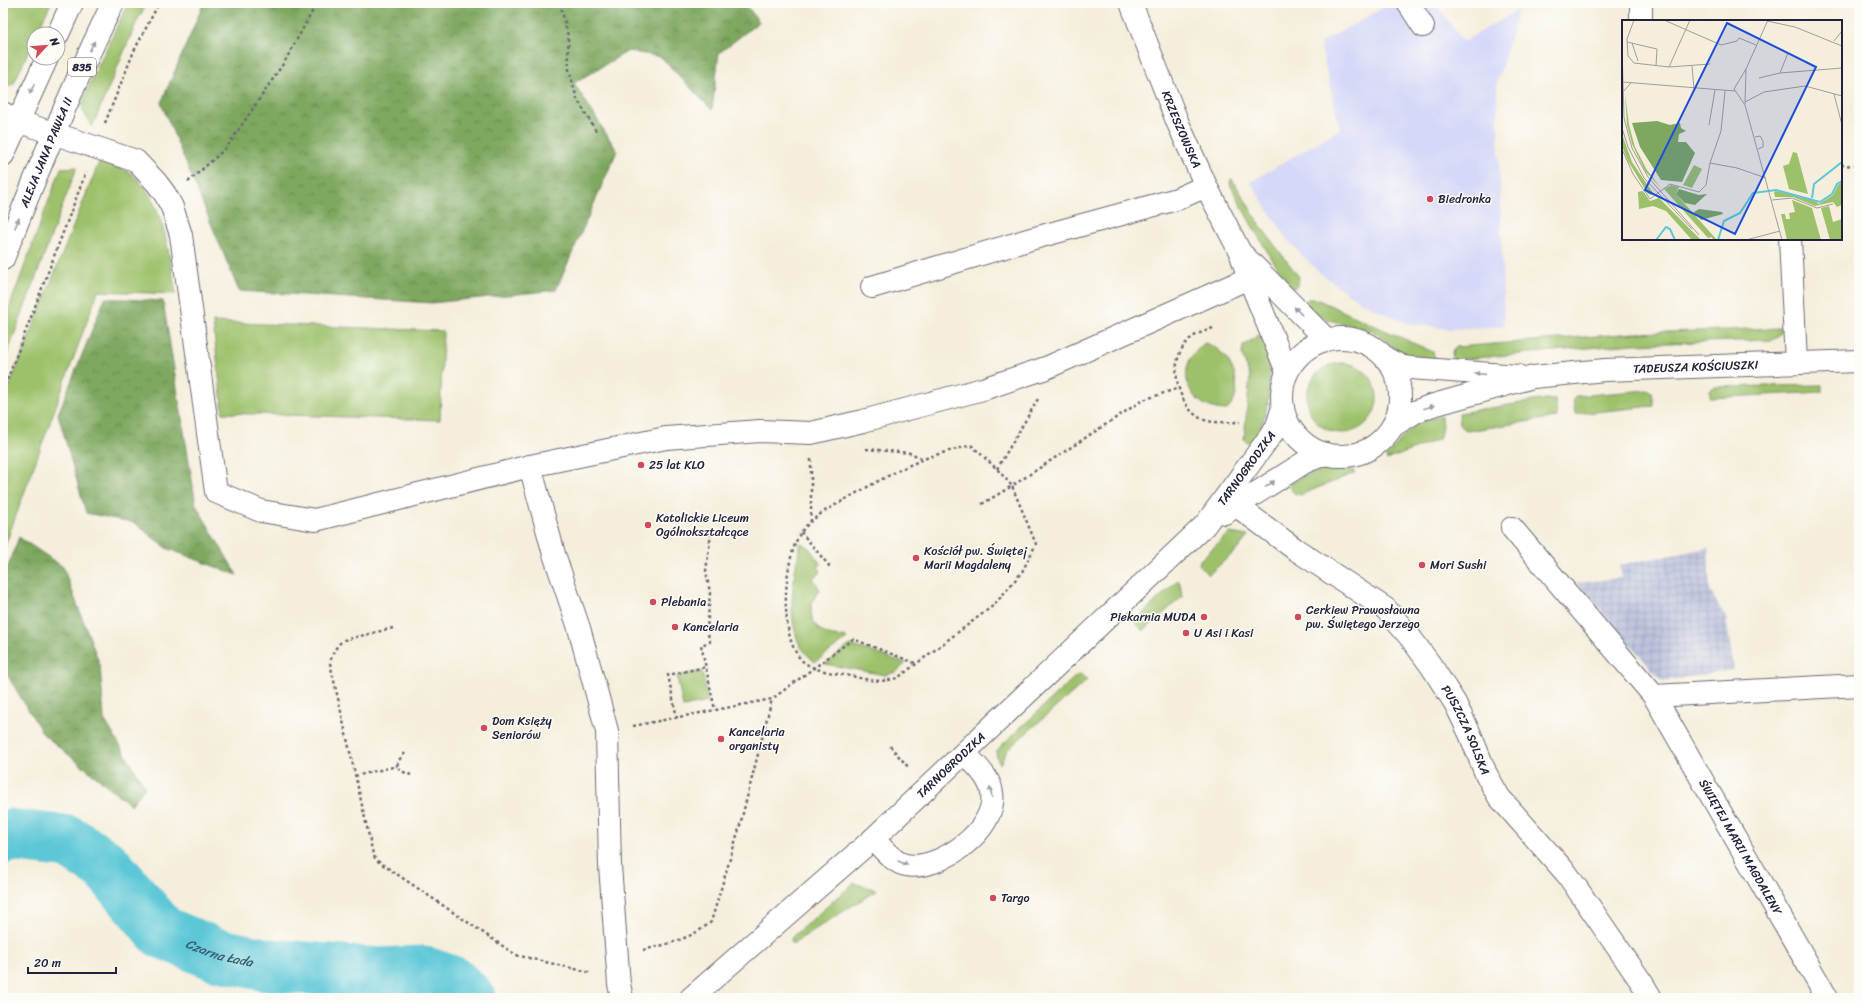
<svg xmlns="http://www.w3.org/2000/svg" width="1862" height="1001" font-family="Sriracha,sans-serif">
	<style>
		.built { fill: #d6d8f8 }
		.industrial { fill: url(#industrial-grid) }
		.grass { fill: #9dc16b; stroke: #607253 }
		.forest { fill: url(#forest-crowns); stroke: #50644d }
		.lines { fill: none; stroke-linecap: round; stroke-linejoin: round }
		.river { stroke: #5dc7d7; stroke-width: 53 }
		.minor-casing { stroke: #6c6973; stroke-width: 24 }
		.major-casing { stroke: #6c6973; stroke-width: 24 }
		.path { stroke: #6c6973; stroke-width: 2.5; stroke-dasharray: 3 3; stroke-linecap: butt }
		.minor { stroke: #fff; stroke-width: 22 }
		.major { stroke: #fff; stroke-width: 22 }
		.oneway { fill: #9c9ca7 }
		.poi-dot { fill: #d1495b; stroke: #fdfcf7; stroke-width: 1.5 }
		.labels { text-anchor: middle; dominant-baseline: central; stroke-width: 3; stroke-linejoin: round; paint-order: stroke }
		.shield { fill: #fdfcf7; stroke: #646373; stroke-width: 1 }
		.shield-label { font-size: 11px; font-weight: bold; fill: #22223b }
		.street-label { font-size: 12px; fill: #22223b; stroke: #fdfcf7 }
		.poi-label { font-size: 12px; fill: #22223b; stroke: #fdfcf7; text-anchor: start }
		.water-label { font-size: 13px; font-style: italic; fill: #375c72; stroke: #fdfcf7 }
		.inset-river { fill: none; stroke: #5dc7d7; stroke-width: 2 }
		.inset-road { fill: none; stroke: #a19c9c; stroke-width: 1 }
		.view { fill: #1d4ed8; fill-opacity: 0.15; stroke: #1d4ed8; stroke-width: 2 }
		.inset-edge { fill: none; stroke: #22223b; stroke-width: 2 }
	</style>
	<defs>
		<pattern id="industrial-grid" width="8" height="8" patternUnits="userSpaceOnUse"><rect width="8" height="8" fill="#bec3dd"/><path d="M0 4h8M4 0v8" fill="none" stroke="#a3a7bf"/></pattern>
		<pattern id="forest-crowns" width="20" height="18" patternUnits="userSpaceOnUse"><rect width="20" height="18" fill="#7ea75f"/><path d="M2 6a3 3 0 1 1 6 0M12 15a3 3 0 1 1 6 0" fill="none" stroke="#678850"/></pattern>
	</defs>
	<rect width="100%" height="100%" fill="#fdfcf7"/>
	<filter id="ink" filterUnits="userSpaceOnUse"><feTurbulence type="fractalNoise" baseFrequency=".025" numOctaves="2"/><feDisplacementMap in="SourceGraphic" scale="8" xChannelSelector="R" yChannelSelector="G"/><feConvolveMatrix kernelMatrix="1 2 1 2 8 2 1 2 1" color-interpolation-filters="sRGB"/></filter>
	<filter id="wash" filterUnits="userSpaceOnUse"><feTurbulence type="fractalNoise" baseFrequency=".012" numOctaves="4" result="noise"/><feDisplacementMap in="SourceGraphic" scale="16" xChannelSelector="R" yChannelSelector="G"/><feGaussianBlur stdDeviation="0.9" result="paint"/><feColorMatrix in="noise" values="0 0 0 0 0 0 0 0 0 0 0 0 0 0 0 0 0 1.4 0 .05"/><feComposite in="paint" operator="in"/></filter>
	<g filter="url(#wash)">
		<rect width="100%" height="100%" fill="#f5eedc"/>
		<!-- built -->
		<path class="built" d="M 1392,3 L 1436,3 L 1463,42 L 1518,10 L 1497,84 L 1504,326 L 1449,329 L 1407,323 L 1360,302 L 1320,273 L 1288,241 L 1250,182 L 1340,129 L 1320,43 Z"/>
		<!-- industrial -->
		<path class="industrial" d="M 1708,548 L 1710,591 L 1726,618 L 1734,670 L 1662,681 L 1577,583 L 1622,578 L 1620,565 Z"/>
		<!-- grass -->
		<g class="grass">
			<path d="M 3,3 L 51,3 L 36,34 L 34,34 L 34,39 L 14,83 L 3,90 Z"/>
			<path d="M 128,3 L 147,3 L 137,21 L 92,127 L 83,111 L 82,104 L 91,81 Z"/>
			<path d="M 99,162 C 109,166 125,168 133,175 C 164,200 169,257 176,294 L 98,291 L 3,551 L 3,402 Z"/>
			<path d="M 77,167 L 3,365 L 3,324 L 61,168 Z"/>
			<path d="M 1231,179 L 1232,179 L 1264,231 L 1299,277 L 1298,285 L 1292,289 C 1268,255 1248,220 1230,184 Z"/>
			<path d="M 1308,299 L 1316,299 L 1433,352 L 1435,359 L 1418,359 L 1409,356 L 1398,351 L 1372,330 L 1328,320 L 1314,312 L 1304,302 Z"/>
			<path d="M 213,322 L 443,331 L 440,420 L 223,413 Z"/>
			<path d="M 1783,328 L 1779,336 L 1772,340 L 1633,344 L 1453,360 L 1452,352 L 1456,347 L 1635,333 Z"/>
			<path d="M 1259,335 C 1265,344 1268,353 1269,364 C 1272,385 1267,430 1249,444 L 1244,439 L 1250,377 L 1242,355 L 1243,346 Z"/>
			<path d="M 1205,343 C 1231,350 1248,391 1227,410 C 1187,410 1171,366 1205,343 Z"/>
			<circle cx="1342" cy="398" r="35"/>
			<path d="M 1822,385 L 1822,392 L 1710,398 L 1710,390 L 1714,387 Z"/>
			<path d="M 1648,390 L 1652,393 L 1654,406 L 1575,414 L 1573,400 L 1576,396 Z"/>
			<path d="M 1546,399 L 1555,400 L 1557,417 L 1467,431 L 1460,425 L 1459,413 Z"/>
			<path d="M 1441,416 L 1442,428 L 1439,439 L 1387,460 L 1385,456 C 1395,449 1400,439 1409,430 C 1418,422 1429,419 1441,416 Z"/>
			<path d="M 1327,470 L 1354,470 L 1355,473 L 1300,495 L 1294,493 L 1288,485 L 1303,476 Z"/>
			<path d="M 1229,533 L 1248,536 L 1238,549 L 1208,575 L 1199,565 L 1200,560 Z"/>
			<path d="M 801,543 L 810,549 L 821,565 L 818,567 L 821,571 L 813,578 L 820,590 C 800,611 816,641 845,636 L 847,639 L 815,662 C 807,655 800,648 797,638 C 787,609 794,572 801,543 Z"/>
			<path d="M 1178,580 L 1180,583 L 1182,597 L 1143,631 L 1137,624 L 1137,619 Z"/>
			<path d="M 850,645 L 906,663 L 896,672 L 885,675 L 825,664 Z"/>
			<path d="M 702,671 L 708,702 L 683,707 L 677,676 Z"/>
			<path d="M 1081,674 L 1087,680 L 1007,750 L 1000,764 L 998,761 L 996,753 L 1000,747 L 1076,676 Z"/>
			<path d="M 854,883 L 877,890 L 792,944 L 791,940 L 792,937 Z"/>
		</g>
		<!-- forest -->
		<g class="forest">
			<path d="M 204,3 L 745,3 L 759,22 L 719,53 L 712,110 L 661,57 L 628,51 L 574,83 L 617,151 L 556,290 L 432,303 L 239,291 L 161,103 Z"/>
			<path d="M 105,298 L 163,301 L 196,505 L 237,575 L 166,548 L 135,523 L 86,513 L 58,414 Z"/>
			<path d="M 19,537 L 63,567 L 100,665 L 104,719 L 145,787 L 131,805 L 43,734 L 3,668 L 3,580 Z"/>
		</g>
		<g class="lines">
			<!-- river -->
			<path class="river" id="s1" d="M 3,838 L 9,835 L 69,842 L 106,866 L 162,932 L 215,954 L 267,965 L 379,974 L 423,972 L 452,982 L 469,998"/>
		</g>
	</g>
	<g filter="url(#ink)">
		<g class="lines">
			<!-- minor casing -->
			<g class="minor-casing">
				<g id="minor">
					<path id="s2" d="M 1131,3 L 1177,121 L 1206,186 L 1240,252 L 1249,278 L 1287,372"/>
					<path d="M 1408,3 L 1423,26"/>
					<path d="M 1641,3 L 1641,21"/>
					<path d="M 3,113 L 17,121 L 136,161 L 156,182 L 165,194 L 172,207 L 181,235 L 216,492 L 261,511 L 315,520 L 530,466"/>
					<path d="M 1790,239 L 1796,362"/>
					<path d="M 1244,256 L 1326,339"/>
					<path d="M 872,287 L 1031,239 L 1177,199 L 1206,186"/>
					<circle cx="1341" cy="397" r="59"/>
					<path d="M 1387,359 L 1403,367 L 1411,368 L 1518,376"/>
					<path id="s3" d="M 1394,425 L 1417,411 L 1430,406 L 1533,377 L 1605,370 L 1859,361"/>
					<path id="s4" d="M 1237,506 L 1295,549 L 1386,609 L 1410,637 L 1432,667 L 1455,703 L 1470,734 L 1486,774 L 1499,797 L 1567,874 L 1642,983 L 1651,998"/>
					<path d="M 1225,513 L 1305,462 L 1325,454"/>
					<path id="s5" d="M 1512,528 L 1654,696 L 1827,998"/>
					<path d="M 1654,696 L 1859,685"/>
					<path d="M 873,839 C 882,847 893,863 906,865 C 939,872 998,829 992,793 C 990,777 975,765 965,753"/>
					<path d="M 622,998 L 619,984 L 610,866 L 607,731 L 579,628 L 554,554 L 530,466 L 666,438 L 760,431 L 811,433 L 863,421 L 983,389 L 1046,368 L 1249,278"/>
					<path id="s6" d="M 691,998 L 873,839 L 1205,525 L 1271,435 L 1277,426 L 1283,407"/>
				</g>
			</g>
			<!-- major casing -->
			<g class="major-casing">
				<g id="major">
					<path d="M 58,34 L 72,3"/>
					<path d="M 3,155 L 47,58"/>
					<path id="s7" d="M 3,259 C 37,172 72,86 113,3"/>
				</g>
			</g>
			<!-- path -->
			<g class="path">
				<path d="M 560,3 L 568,36 L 569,70 L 577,99 L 596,131"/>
				<path d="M 105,123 L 134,51 L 159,3"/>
				<path d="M 1841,165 L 1859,166"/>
				<path d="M 188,182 L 227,147 L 285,61 L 317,3"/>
				<path d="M 1213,328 C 1203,332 1192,335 1186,343 C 1168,363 1177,405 1200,418 C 1210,424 1228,422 1240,422"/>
				<path d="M 3,391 L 86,172"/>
				<path d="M 866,449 L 910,453 L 924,459"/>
				<path d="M 811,459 L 811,522"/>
				<path d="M 997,469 L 1038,399"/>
				<path d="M 982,504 L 1012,486 L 997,469 L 971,445 C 955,450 939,453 924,459 C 899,469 875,483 851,496 C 834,506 814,515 802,531 C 783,556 777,643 805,663 C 818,672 836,673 851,676 C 868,680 883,684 899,677 L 994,605 L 1022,572 L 1036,544 L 1012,486 L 1143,400 L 1179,388"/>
				<path d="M 801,532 L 830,567"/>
				<path d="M 711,533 L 706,571 L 710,593 L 707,630 L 710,642 L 701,645 L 715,710"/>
				<path d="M 393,628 L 344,640 C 336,645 332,654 330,663 L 373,854 L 376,860 L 516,955 L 592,973"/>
				<path d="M 677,718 L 668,675 L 706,667"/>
				<path d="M 633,726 L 772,699 L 853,639 L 915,663"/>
				<path d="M 890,746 L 909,768"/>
				<path d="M 405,753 L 399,760 L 397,766 L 401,771 L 411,775"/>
				<path d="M 355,776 L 397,766"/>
				<path d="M 643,950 C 668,944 691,939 711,922 L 739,829 L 772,699"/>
			</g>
			<!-- minor -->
			<use href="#minor" class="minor"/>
			<!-- major -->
			<use href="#major" class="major"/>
		</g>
		<!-- one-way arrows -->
		<defs><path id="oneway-solid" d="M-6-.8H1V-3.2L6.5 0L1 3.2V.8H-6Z"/></defs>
		<g class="oneway">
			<use href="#oneway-solid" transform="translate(92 46) rotate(-64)"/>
			<use href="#oneway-solid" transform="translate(32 89) rotate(115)"/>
			<use href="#oneway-solid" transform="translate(17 223) rotate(-68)"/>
			<use href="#oneway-solid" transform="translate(1298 311) rotate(-134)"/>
			<use href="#oneway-solid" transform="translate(1480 374) rotate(-176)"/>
			<use href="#oneway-solid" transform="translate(1429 407) rotate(-18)"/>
			<use href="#oneway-solid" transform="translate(1270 484) rotate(-34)"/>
			<use href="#oneway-solid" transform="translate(991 792) rotate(-100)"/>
			<use href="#oneway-solid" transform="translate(903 863) rotate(23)"/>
		</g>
	</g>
	<!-- markers -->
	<g class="poi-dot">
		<circle cx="1430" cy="199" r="4"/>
		<circle cx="641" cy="465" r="4"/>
		<circle cx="648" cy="525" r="4"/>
		<circle cx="916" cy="558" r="4"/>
		<circle cx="1422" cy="565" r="4"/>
		<circle cx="653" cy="602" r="4"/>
		<circle cx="1204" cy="617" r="4"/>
		<circle cx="1298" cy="617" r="4"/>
		<circle cx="675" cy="627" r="4"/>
		<circle cx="1186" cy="633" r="4"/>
		<circle cx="484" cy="728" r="4"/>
		<circle cx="721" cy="739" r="4"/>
		<circle cx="993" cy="898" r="4"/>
	</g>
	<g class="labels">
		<!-- shield labels -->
		<rect class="shield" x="68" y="58" width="28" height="18" rx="3"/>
		<g class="shield-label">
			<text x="82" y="67">835</text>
		</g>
		<!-- street labels -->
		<g class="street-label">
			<text stroke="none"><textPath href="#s2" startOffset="136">KRZESZOWSKA</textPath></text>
			<text stroke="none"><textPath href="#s7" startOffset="115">ALEJA JANA PAWŁA II</textPath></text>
			<text stroke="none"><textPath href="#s3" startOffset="311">TADEUSZA KOŚCIUSZKI</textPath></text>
			<text stroke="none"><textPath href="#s6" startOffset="769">TARNOGRODZKA</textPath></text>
			<text stroke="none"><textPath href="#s4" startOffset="327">PUSZCZA SOLSKA</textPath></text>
			<text stroke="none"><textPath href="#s6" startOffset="349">TARNOGRODZKA</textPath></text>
			<text stroke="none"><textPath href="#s5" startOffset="394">ŚWIĘTEJ MARII MAGDALENY</textPath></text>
		</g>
		<!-- poi labels -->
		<g class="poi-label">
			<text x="1438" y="199">Biedronka</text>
			<text x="649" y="465">25 lat KLO</text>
			<text x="656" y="518">Katolickie Liceum<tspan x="656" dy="14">Ogólnokształcące</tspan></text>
			<text x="924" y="551">Kościół pw. Świętej<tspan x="924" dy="14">Marii Magdaleny</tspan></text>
			<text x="1430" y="565">Mori Sushi</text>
			<text x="661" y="602">Plebania</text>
			<text x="1306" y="610">Cerkiew Prawosławna<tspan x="1306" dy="14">pw. Świętego Jerzego</tspan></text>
			<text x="1196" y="617" text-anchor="end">Piekarnia MUDA</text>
			<text x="683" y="627">Kancelaria</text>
			<text x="1194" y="633">U Asi i Kasi</text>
			<text x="492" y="721">Dom Księży<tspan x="492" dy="14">Seniorów</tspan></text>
			<text x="729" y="732">Kancelaria<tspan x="729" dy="14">organisty</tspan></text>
			<text x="1001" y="898">Targo</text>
		</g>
		<!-- water labels -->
		<g class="water-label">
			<text stroke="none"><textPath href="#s1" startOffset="259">Czarna Łada</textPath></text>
		</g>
	</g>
	<!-- overview -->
	<g transform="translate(1622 20)">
		<rect width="220" height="220" fill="#f5eedc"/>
		<path d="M 3,74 L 7,105 L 13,127 L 25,150 L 39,168 L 23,151 L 10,124 L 5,105 ZM 0,114 L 10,142 L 31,173 L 30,175 L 26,174 L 6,141 L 0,126 ZM 171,132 L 175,133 L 186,174 L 167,169 L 161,146 L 167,144 ZM 72,145 L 80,149 L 70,168 L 61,165 ZM 220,162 L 220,185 L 215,187 L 211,182 L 193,186 L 171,177 L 153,177 L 152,172 L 154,171 L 190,179 L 197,184 L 211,175 L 216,165 ZM 49,165 L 57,167 L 54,174 L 95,220 L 91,220 L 90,217 L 86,218 L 42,169 ZM 21,171 L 28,181 L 37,178 L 79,220 L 70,220 L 44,191 L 31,186 L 17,189 L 16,172 ZM 170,180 L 190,188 L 199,220 L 165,220 L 159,194 L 163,194 L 164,199 L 168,199 L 167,193 L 173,192 ZM 207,186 L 211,202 L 220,199 L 220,220 L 208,220 L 199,188 Z" fill="#9dc16b"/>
		<path d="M 35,101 L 48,105 L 58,103 L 59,108 L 64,111 L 57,114 L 56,122 L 64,122 L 73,133 L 60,162 L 39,160 L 18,127 L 10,103 ZM 57,169 L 77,175 L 85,174 L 73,185 L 63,183 L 54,174 ZM 77,189 L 100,192 L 101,194 L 79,200 L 72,192 Z" fill="#7ea75f"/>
		<path class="inset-river" d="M 190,178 L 192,164 L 220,142M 34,220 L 44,207 L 48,209 L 53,220M 96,220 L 102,201 L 118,193 L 131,173 L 154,170 L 198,182 L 210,174 L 215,164 L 220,161"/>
		<path class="inset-road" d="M 12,0 L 5,19 L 6,36 L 12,43 L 47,47 L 88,44M 42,0 L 99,25 L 115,21 L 117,18 L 134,25M 145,1 L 173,7 L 220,26M 212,21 L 220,11M 5,22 L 35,29 L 34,46M 10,23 L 16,41M 0,26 L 2,98 L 10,128 L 26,157 L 77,215M 70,46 L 72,69M 47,47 L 68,0M 124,49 L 112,69 L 123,85 L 160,220M 158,53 L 166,33M 137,58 L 158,53 L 220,48M 1,62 L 113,71M 103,71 L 99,111 L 88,143 L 115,148 L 144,158M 1,72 L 9,63M 212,74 L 220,105M 123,82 L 142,72 L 183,66 L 220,76M 123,84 L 124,49 L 146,0M 87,105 L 93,70M 0,108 L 6,127 L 22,158 L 70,209M 133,117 L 138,116 L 141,121 L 141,127 L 136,129M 0,129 L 11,154 L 28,179 L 48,164 L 77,172 L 84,165 L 88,143M 150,180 L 170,178 L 195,188 L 211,184M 124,220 L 158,211"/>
		<path class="view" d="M 105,3 L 194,47 L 113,214 L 23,170 Z"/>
		<rect width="220" height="220" class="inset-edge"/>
	</g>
	<!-- margin -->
	<rect width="1862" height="1001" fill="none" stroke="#fdfcf7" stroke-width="16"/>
	<!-- north arrow -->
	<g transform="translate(46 46) rotate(64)"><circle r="19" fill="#fdfcf7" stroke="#a5a5ac"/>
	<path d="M0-3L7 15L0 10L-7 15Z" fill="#d1495b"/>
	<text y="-6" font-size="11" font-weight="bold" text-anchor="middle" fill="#22223b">N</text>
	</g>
	<!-- scale -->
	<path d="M28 967v6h88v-6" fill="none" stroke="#22223b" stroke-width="2"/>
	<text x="34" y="967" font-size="12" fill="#22223b" stroke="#fdfcf7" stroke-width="3" paint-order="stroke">20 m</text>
</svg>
